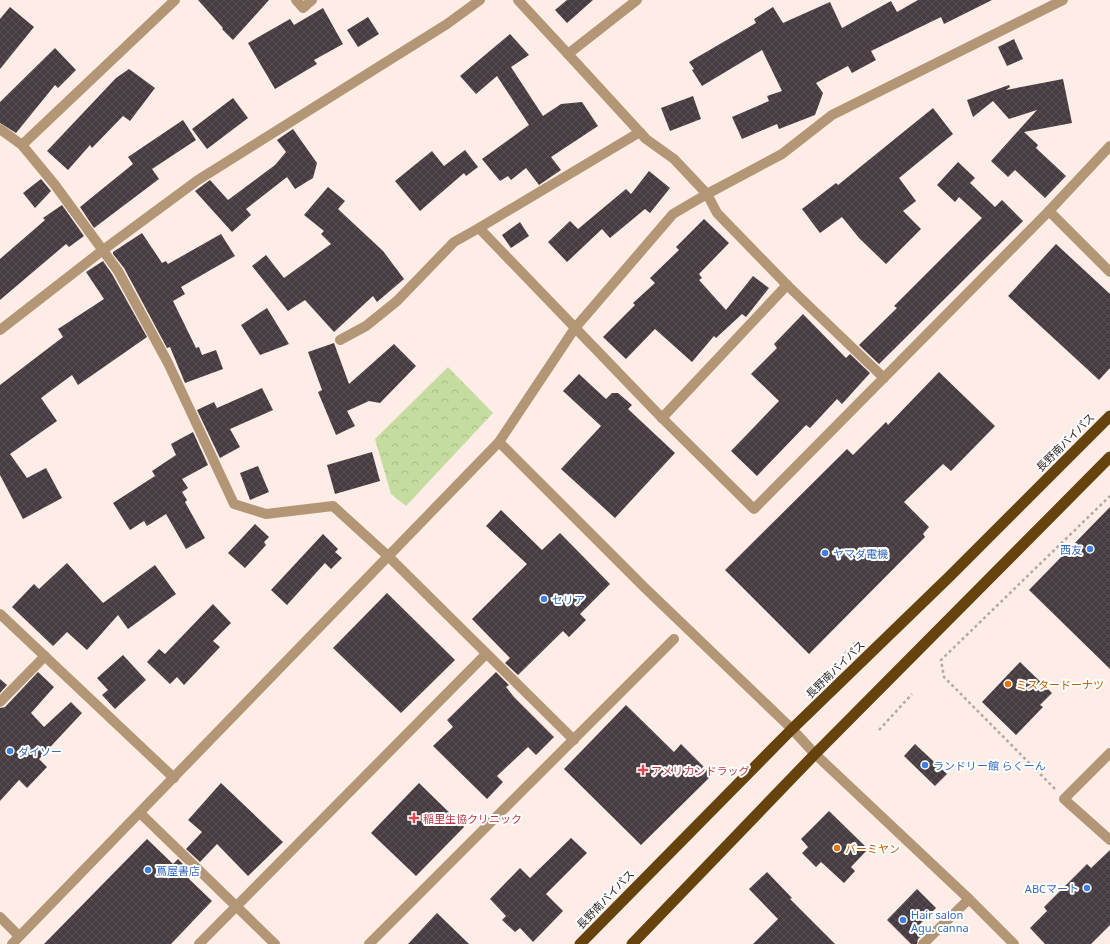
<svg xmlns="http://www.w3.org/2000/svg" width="1110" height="944" font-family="'Noto Sans','Noto Sans JP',sans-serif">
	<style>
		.park { fill: url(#park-crowns) }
		.building { fill: url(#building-cross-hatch) }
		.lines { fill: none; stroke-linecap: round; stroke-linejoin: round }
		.path { stroke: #b5a9a3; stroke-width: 2.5; stroke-dasharray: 3 3; stroke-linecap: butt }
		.minor { stroke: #b39675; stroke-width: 10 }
		.tertiary { stroke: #b39675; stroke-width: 10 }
		.trunk { stroke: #66420d; stroke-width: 11 }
		.shop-dot { fill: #3f7fe0; stroke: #fefefe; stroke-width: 1.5 }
		.food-dot { fill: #e8710a; stroke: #fefefe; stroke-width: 1.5 }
		.health-dot { fill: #e0444e; stroke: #fefefe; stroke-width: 1.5 }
		.labels { text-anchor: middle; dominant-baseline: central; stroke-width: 4; stroke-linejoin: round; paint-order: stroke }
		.street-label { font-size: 11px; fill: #2c2624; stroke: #fefefe }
		.shop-label { font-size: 11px; fill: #366cbe; stroke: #fefefe; text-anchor: start }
		.food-label { font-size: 11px; fill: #c56008; stroke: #fefefe; text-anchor: start }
		.health-label { font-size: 11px; fill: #be3a42; stroke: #fefefe; text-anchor: start }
	</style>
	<defs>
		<pattern id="park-crowns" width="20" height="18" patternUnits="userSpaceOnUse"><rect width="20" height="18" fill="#c4dc9f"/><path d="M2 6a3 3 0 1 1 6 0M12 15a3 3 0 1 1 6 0" fill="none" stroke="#a9bd89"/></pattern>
		<pattern id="building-cross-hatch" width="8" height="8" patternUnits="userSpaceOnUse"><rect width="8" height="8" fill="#473c42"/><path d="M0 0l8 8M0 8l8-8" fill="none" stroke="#595054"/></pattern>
	</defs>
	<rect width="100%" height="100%" fill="#fdede6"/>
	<!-- park -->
	<path class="park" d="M 448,367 L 493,413 L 406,506 L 391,494 L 375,439 Z"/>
	<!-- building -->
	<g class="building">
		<path d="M 198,0 L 269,0 L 233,40 L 222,29 L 223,28 Z"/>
		<path d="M 567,0 L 593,0 L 567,23 L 555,10 Z"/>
		<path d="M 918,0 L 992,0 L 944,24 L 941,17 L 871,51 L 876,60 L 852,73 L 848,66 L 816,83 L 823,93 L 815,115 L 779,129 L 777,124 L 742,139 L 732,117 L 769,101 L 767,96 L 782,91 L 762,50 L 702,86 L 692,70 L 694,69 L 689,62 L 756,23 L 754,19 L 773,7 L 783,23 L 830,2 L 842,28 L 891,1 L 897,12 Z"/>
		<path d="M 10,7 L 34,27 L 0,69 L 0,19 Z"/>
		<path d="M 323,8 L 343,44 L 314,60 L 317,64 L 275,89 L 248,43 L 290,19 L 294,25 Z"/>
		<path d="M 368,17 L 379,34 L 358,47 L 347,30 Z"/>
		<path d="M 510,34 L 529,55 L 511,67 L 543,116 L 561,104 L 582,102 L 598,126 L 551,157 L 561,170 L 539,185 L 526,168 L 511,180 L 508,176 L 500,181 L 482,159 L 529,125 L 497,76 L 476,94 L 460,76 Z"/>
		<path d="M 1014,39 L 1023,59 L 1007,66 L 998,47 Z"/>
		<path d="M 55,48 L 76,70 L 58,88 L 55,85 L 16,133 L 0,123 L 0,102 Z"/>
		<path d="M 129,69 L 155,88 L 130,121 L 123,116 L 92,148 L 90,145 L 68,170 L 47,151 L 116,78 Z"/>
		<path d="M 1063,79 L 1072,123 L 1024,132 L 1038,145 L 1036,148 L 1066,176 L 1045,198 L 1015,170 L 1008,177 L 991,161 L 1037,110 L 1009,119 L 993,101 L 973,117 L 967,100 L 1009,85 L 1010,87 L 1006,90 Z"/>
		<path d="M 693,96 L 701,119 L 670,131 L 661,108 Z"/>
		<path d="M 233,98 L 248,118 L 207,149 L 192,129 Z"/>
		<path d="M 933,108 L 953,134 L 899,178 L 916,201 L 903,211 L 921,229 L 886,264 L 859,238 L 842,217 L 820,233 L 802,209 L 836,183 L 838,185 Z"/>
		<path d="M 183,120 L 196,140 L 152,169 L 159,179 L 94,228 L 80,207 L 133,164 L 128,157 Z"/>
		<path d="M 293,129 L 317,163 L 313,178 L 295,189 L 287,177 L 246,209 L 251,215 L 232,232 L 195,191 L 210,180 L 228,200 L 275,165 L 286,152 L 277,140 Z"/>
		<path d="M 465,150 L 478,167 L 466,176 L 464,173 L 420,211 L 395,181 L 432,151 L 444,166 Z"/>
		<path d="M 958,162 L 975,178 L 970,183 L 995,207 L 1002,200 L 1023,221 L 879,364 L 859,345 L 897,308 L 894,306 L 982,218 L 959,197 L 955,202 L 937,185 Z"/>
		<path d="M 649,171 L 670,188 L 650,213 L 645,209 L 610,238 L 602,229 L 567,262 L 548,242 L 570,221 L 578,229 L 626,189 L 631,194 Z"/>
		<path d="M 41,179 L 51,191 L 35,208 L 23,193 Z"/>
		<path d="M 328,187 L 345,201 L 338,209 L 383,251 L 404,279 L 377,302 L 373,296 L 334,332 L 305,300 L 288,311 L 252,266 L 266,255 L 284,278 L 331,244 L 321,234 L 324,231 L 304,215 Z"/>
		<path d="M 62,205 L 84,236 L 69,247 L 66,244 L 0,300 L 0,259 L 45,220 L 43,218 Z"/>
		<path d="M 704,219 L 729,243 L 699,274 L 702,278 L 699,280 L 726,310 L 753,276 L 769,288 L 746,317 L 742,314 L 716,338 L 714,336 L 692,362 L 655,329 L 626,359 L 603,337 L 635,305 L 633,303 L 655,283 L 650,278 L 679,250 L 676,247 Z"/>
		<path d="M 520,222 L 529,236 L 511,248 L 502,235 Z"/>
		<path d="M 142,233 L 162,263 L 166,261 L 168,264 L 221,234 L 235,256 L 181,287 L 185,294 L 173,301 L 196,348 L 199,347 L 202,355 L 216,350 L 223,369 L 185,383 L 170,347 L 167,348 L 124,268 L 113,254 L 113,252 Z"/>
		<path d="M 1056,244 L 1110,294 L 1110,368 L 1099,380 L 1008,296 Z"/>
		<path d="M 103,261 L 112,274 L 147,337 L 78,385 L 72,375 L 41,398 L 57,421 L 10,454 L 27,478 L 46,468 L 62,498 L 23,519 L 0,475 L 0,385 L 63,337 L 58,329 L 104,299 L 86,272 Z"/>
		<path d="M 267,308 L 289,344 L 260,355 L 241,325 Z"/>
		<path d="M 803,314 L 846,358 L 850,354 L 870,373 L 842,404 L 837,399 L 810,428 L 806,425 L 757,476 L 731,451 L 779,401 L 751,374 L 777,348 L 774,344 Z"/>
		<path d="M 334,343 L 349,384 L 394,344 L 416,366 L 380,403 L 369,401 L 347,411 L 355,426 L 336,435 L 318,392 L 322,390 L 308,352 Z"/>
		<path d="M 939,372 L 995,426 L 951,471 L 943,464 L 904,502 L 929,527 L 923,534 L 925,537 L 809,654 L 725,570 L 847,449 L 853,455 L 886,422 L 888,425 Z"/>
		<path d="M 579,374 L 606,399 L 612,393 L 618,393 L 632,405 L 628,409 L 675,453 L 615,518 L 561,469 L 601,426 L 563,391 Z"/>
		<path d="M 262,388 L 273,410 L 230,429 L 240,447 L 220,458 L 197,410 L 214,402 L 217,408 Z"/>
		<path d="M 193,432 L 208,465 L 182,479 L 188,488 L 182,492 L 187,500 L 185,502 L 205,538 L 186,549 L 166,514 L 147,526 L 144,521 L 130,530 L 113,503 L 155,476 L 152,471 L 176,455 L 171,444 Z"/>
		<path d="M 372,452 L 380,481 L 335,494 L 327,465 Z"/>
		<path d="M 258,466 L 269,492 L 250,500 L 240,473 Z"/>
		<path d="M 1110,507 L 1110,669 L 1029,590 Z"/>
		<path d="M 501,510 L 542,550 L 560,533 L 610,584 L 580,614 L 586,620 L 569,637 L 563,631 L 518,675 L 505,663 L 510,658 L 472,619 L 527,564 L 486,526 Z"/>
		<path d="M 255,524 L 269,537 L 264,542 L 266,545 L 245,568 L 228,553 Z"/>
		<path d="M 323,534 L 338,549 L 335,552 L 342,558 L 331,569 L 325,563 L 287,605 L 271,590 Z"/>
		<path d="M 67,563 L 103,603 L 155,565 L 176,594 L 128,629 L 118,615 L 87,650 L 67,632 L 53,646 L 12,607 L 34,584 L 39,589 Z"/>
		<path d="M 387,593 L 455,660 L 401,713 L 333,648 Z"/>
		<path d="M 213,604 L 231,623 L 213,641 L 220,647 L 184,685 L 177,677 L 170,684 L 147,662 L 159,649 L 165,654 Z"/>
		<path d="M 123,655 L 146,680 L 115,709 L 102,695 L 108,690 L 97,678 Z"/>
		<path d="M 1020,662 L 1052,693 L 1040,705 L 1043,707 L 1016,735 L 982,702 Z"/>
		<path d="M 38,672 L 54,687 L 31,713 L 44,727 L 71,702 L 82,713 L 39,759 L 47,767 L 27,788 L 19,780 L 0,801 L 0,708 L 5,707 Z"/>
		<path d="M 496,672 L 509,685 L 506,687 L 514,697 L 554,737 L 536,755 L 528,747 L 497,776 L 503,782 L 487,799 L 433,746 L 453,727 L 447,720 Z"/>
		<path d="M 0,679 L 7,685 L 0,693 Z"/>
		<path d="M 626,705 L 674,752 L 681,744 L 712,775 L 641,845 L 564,769 Z"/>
		<path d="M 915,744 L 947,774 L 935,786 L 904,756 Z"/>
		<path d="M 221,783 L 283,842 L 248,876 L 217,844 L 200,862 L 186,849 L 202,832 L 188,820 Z"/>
		<path d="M 419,783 L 464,827 L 416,876 L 371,833 Z"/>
		<path d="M 829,811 L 868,849 L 851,867 L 855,871 L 844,883 L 821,862 L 816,867 L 802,853 L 808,847 L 801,839 Z"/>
		<path d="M 571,838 L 587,853 L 546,894 L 563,911 L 533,942 L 520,928 L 515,932 L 502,920 L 506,916 L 490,899 L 520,868 L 530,878 Z"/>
		<path d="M 147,839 L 173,864 L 178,859 L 191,872 L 187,877 L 212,901 L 171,944 L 44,944 Z"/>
		<path d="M 1110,850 L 1110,925 L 1091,944 L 1045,944 L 1030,928 L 1047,911 L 1044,907 L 1087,864 L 1091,868 Z"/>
		<path d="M 767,872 L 792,898 L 790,899 L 835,944 L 753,944 L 778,919 L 749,889 Z"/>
		<path d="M 917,889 L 936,908 L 920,924 L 927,931 L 918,939 L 917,944 L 911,944 L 887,920 Z"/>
		<path d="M 437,913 L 469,944 L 408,944 Z"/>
	</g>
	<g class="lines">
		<!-- path -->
		<g class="path">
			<path d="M 841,658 L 857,641"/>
			<path d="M 879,730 L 912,694"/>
			<path d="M 1055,789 L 944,677 L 941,660 L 1110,496"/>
		</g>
		<!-- minor -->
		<g class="minor">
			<path d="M 296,0 L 303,8 L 312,0"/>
			<path d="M 518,0 L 568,54"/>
			<path d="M 637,0 L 568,54 L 646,139 L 674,159 L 707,194 L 717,213 L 787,285 L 884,378"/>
			<path d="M 0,129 L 22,145 L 55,185 L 118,271 L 168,363 L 234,504 L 266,514 L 333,506 L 389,557 L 574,740"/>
			<path d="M 22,145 L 175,0"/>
			<path d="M 1049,211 L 1110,272"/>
			<path d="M 479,228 L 640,132"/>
			<path d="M 0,330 L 103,250 L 198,180 L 447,24 L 480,0"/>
			<path d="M 340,340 L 366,326 L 397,301 L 454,242 L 479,228 L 662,418 L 754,509 L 1049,211 L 1110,146"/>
			<path d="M 662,418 L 787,285"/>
			<path d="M 499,442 L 575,328 L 673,214 L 707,194 L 782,154 L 832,115 L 1063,0"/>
			<path d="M 0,614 L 174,778"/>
			<path d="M 0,702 L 45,656"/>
			<path d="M 1110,753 L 1064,799 L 1110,840"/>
			<path d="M 140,813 L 275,944"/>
			<path d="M 0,917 L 19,936"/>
			<path d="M 199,944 L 486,654"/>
			<path d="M 369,944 L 674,639"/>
			<path d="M 923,944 L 969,899"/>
		</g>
		<!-- tertiary -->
		<path class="tertiary" d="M 12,944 L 499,442 L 645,588 L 792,729 L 815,754 L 969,899 L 1014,944"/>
		<!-- trunk -->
		<g class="trunk">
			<path d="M 580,944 L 792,729 L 950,576 L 1110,416"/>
			<path d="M 632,944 L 815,754 L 1110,457"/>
		</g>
	</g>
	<!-- markers -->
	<g class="shop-dot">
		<circle cx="1090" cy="549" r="4"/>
		<circle cx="825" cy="553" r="4"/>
		<circle cx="544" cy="599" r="4"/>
		<circle cx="10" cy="751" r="4"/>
		<circle cx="925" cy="765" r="4"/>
		<circle cx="148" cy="870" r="4"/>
		<circle cx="1087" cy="888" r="4"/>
		<circle cx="903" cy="920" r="4"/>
	</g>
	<g class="food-dot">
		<circle cx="1008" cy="684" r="4"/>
		<circle cx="837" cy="848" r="4"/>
	</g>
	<g class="health-dot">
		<path d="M641 764h4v4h4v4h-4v4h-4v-4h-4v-4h4z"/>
		<path d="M412 812h4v4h4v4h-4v4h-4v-4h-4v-4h4z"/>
	</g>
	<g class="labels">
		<!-- street labels -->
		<g class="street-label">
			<text transform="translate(1065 442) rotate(-45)">長野南バイパス</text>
			<text transform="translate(835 669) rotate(-44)">長野南バイパス</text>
			<text transform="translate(605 899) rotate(-46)">長野南バイパス</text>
		</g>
		<!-- shop labels -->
		<g class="shop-label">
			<text x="1082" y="549" text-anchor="end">西友</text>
			<text x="833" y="553">ヤマダ電機</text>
			<text x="552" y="599">セリア</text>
			<text x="18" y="751">ダイソー</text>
			<text x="933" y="765">ランドリー館 らくーん</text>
			<text x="156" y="870">蔦屋書店</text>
			<text x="1079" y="888" text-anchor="end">ABCマート</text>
			<text x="911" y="914">Hair salon<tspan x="911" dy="13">Agu. canna</tspan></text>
		</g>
		<!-- food labels -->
		<g class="food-label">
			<text x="1016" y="684">ミスタードーナツ</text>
			<text x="845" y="848">バーミヤン</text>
		</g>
		<!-- health labels -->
		<g class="health-label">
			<text x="651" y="770">アメリカンドラッグ</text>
			<text x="423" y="818">稲里生協クリニック</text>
		</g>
	</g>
</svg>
